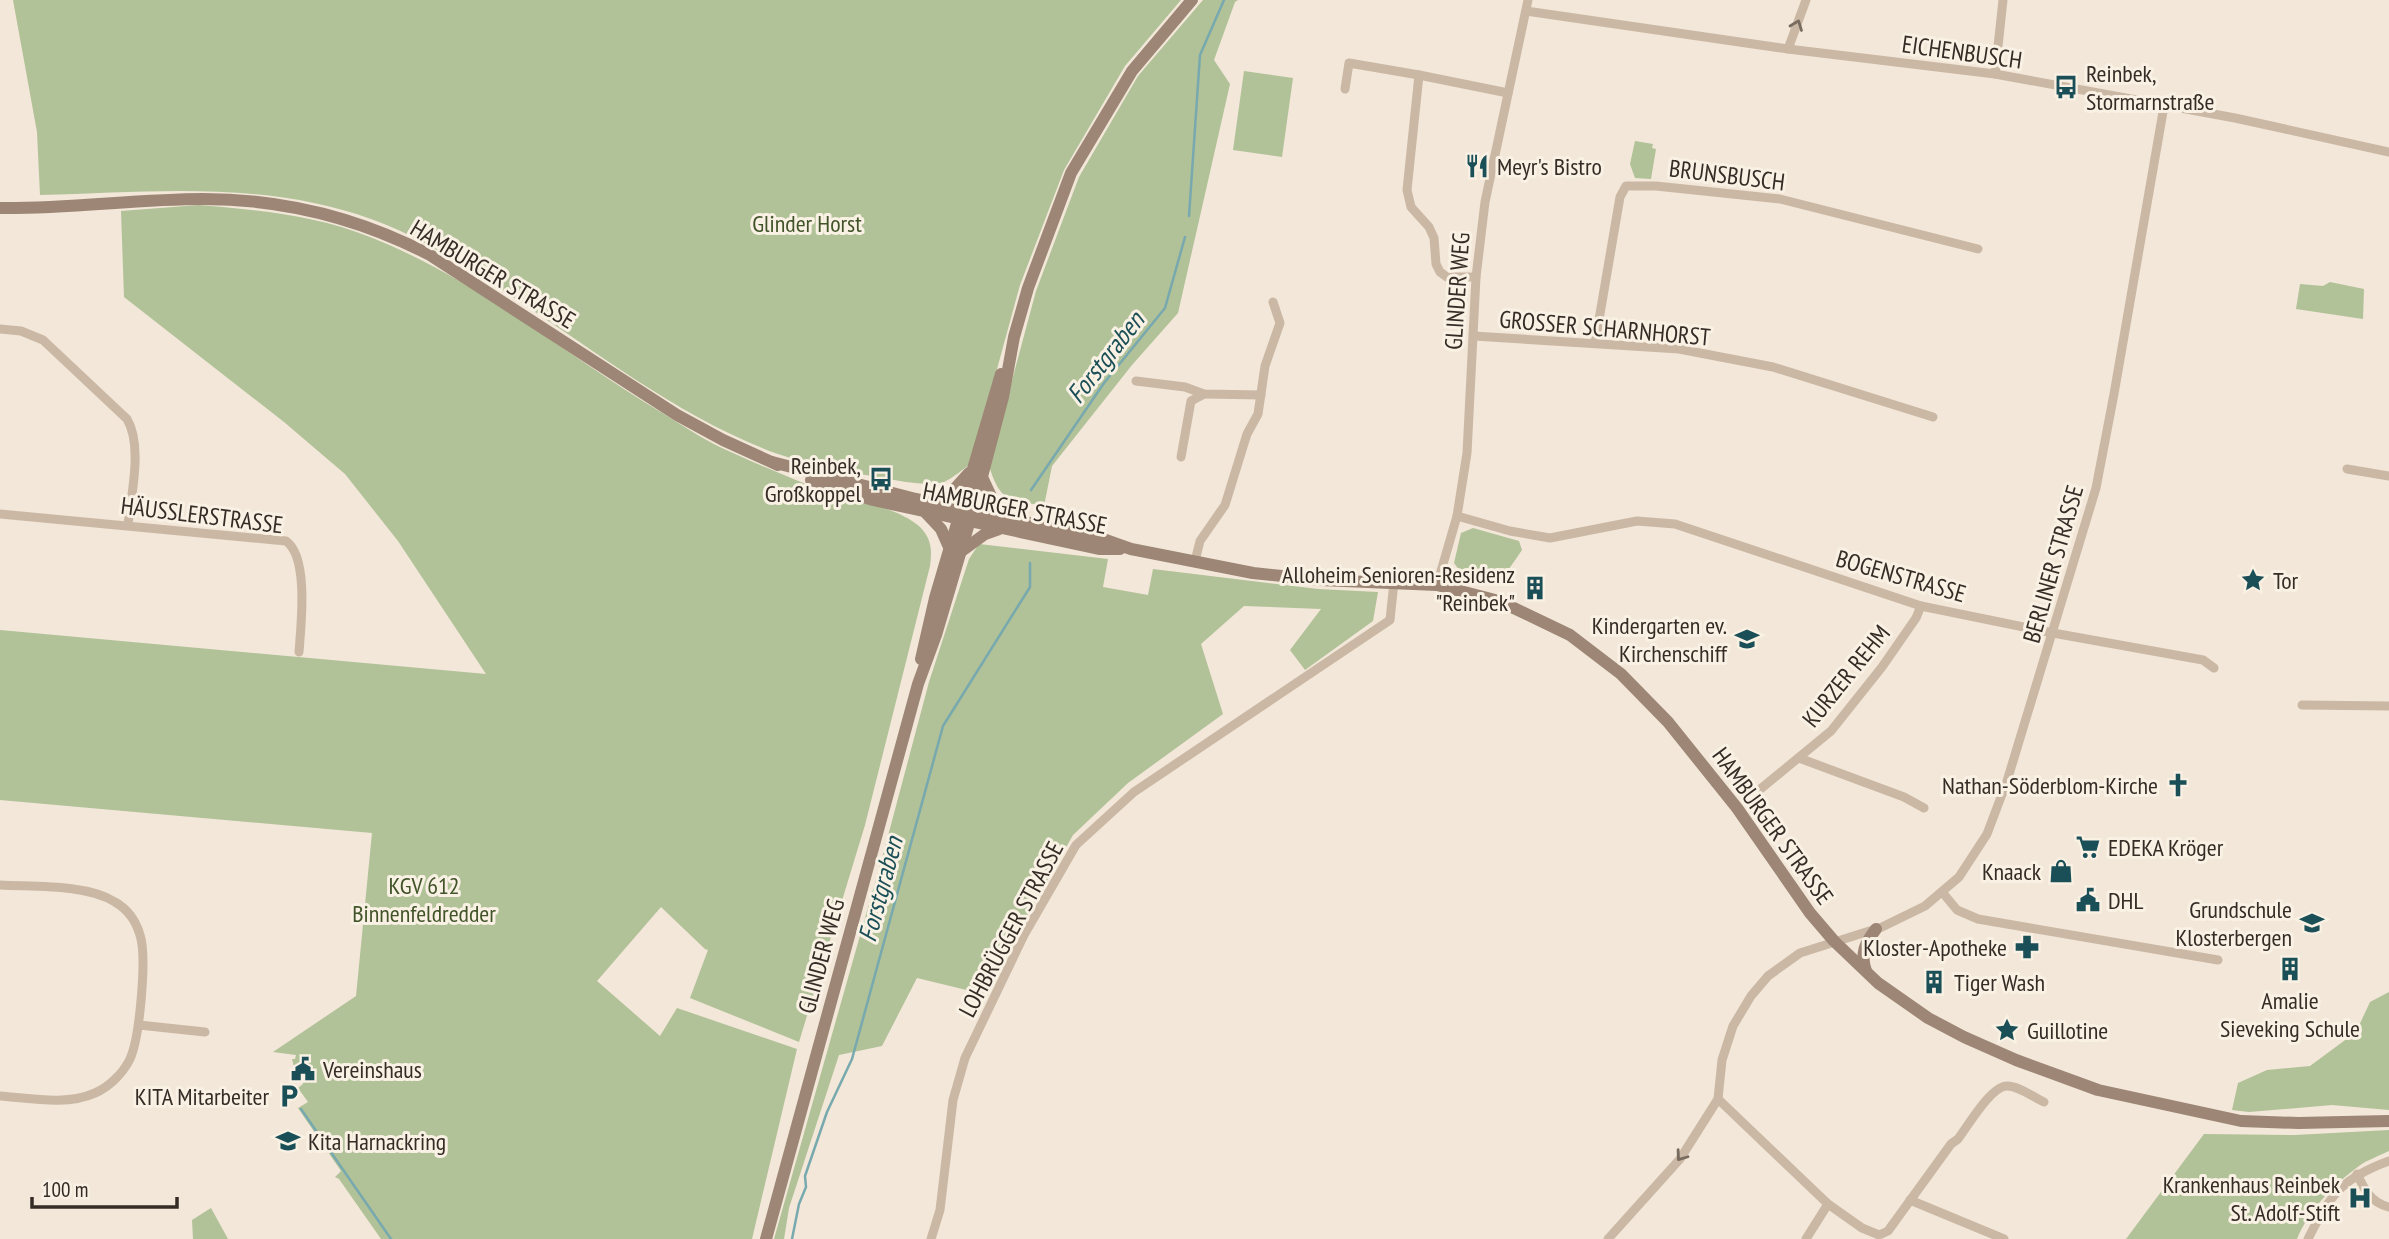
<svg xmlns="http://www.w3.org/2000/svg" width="2389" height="1239" font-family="'PT Sans Narrow',sans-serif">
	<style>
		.green { fill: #b1c198 }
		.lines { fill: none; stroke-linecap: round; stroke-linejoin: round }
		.stream { stroke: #77a9af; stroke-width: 2.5 }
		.street { stroke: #cab8a4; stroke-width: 9 }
		.secondary { stroke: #9d8675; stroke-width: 12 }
		.oneway { stroke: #786b5f }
		.labels { text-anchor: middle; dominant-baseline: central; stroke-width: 6; stroke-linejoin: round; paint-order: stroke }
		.street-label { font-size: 24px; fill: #352c26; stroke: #f9f1e4 }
		.poi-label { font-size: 24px; fill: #352c26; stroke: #f9f1e4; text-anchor: start }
		.park-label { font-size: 24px; fill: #415429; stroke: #f9f1e4 }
		.water-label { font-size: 26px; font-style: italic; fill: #1b4f57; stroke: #f9f1e4 }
	</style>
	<rect width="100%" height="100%" fill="#f2e7d8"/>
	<!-- green -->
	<g class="green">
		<path d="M 13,0 L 1181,0 L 1125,66 L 1064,170 L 1020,285 L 971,464 C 963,469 953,478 944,482 C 927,488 885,478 866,475 C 836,470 807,464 778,454 C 684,420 601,355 519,301 C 471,270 424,238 371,219 C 263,180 152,192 40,195 L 37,132 Z"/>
		<path d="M 1203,0 L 1238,0 L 1235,2 L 1214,60 L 1230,84 L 1178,313 L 1132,365 L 1052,466 L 1044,506 C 1008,499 1001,503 989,466 L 1036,291 L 1079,177 L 1138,76 Z"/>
		<path d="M 1244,71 L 1293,78 L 1282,157 L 1233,150 Z"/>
		<path d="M 1635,141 L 1653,144 L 1652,148 L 1656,149 L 1651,179 L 1635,178 L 1630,164 Z"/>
		<path d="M 199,205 C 258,210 315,215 370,237 C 477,279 567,356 664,414 C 686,428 709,443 733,453 C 764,467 795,480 826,492 C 854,501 898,507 920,527 C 932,539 932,551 930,566 L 865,825 L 799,1042 L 690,998 L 708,950 L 705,949 L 661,907 L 597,981 L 660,1036 L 677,1008 L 797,1049 L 752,1239 L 381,1239 L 339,1179 L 335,1177 L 341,1171 L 298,1108 L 308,1102 L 298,1088 L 303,1084 L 303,1080 L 297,1079 L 292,1059 L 295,1059 L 296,1055 L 273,1052 L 356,996 L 372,833 L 0,800 L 0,630 L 486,674 L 398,541 L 345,474 L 284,422 L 124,297 L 121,211 Z"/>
		<path d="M 2330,282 L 2364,289 L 2363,319 L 2296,309 L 2300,284 L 2323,286 Z"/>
		<path d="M 1473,528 L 1519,541 L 1522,550 C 1499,583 1503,585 1463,575 L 1454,563 L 1461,533 Z"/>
		<path d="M 979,544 L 1108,559 L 1103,587 L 1148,595 L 1153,569 L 1318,589 L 1378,592 L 1373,621 L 1305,670 L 1290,650 L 1321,609 L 1244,606 L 1201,644 L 1223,714 L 1128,783 L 1073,835 L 983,994 L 917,978 L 882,1046 L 839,1055 L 789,1208 L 784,1239 L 774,1239 L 884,851 L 929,682 L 969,559 Z"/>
		<path d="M 2389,992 L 2389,1110 L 2332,1105 L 2249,1112 L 2232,1110 L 2238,1083 L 2267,1070 L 2310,1066 L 2356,1032 L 2370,1002 Z"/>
		<path d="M 2389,1130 L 2389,1151 C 2379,1156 2367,1160 2359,1166 C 2334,1184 2308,1211 2297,1239 L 2126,1239 L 2204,1134 L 2295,1135 Z"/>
		<path d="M 211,1208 L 228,1239 L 193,1239 L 192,1220 Z"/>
	</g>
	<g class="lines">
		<!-- stream -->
		<g class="stream">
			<path d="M 1189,216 L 1200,55 L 1224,0"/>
			<path d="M 1031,490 L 1104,383 L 1165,308 L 1185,237"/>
			<path d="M 301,1109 L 391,1239"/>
			<path d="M 792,1239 L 799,1204 L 806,1187 L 805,1176 L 827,1112 L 852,1059 L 943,726 L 1030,587 L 1030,563"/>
		</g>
		<!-- street -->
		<g class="street">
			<path d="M 1526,11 L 1788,49 L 1995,74 L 2235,118 L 2389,152"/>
			<path d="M 1788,49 L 1806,0"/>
			<path d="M 1995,74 L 2003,0"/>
			<path d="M 1345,89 L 1349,63 L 1419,75"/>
			<path d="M 1476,277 L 1447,277 L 1440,272 L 1436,264 L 1434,238 L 1429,227 L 1411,207 L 1407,190 L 1419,75 L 1508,93"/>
			<path d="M 0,329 L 21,331 L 43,340 L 127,419 C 143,446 131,495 128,525"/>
			<path d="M 1474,336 L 1679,349 L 1773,367 L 1933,417"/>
			<path d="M 1595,343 L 1620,197 L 1626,186 L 1656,186 L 1780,199 L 1978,249"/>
			<path d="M 1136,381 L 1185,387 L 1204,394 L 1261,395"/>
			<path d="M 1181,457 L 1191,401 L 1204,394"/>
			<path d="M 2347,469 L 2389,476"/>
			<path d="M 0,514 L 286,541 C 309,557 301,625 299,652"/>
			<path d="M 1457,516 L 1510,531 L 1550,538 L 1637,521 L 1675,524 L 1921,606 L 2053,633 L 2203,660 L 2214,668"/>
			<path d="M 1195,561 L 1200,541 L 1225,505 L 1247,434 L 1258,414 L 1265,366 L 1280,323 L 1273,302"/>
			<path d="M 1437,585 L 1457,516 L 1467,453 L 1476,277 L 1485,202 L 1528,0"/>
			<path d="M 2302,705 L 2389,706"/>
			<path d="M 1799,758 L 1904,797 L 1924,808"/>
			<path d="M 1758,791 L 1831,731 L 1882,667 L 1916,618 L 1921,606"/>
			<path d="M 0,885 C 34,887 86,884 115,902 C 127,909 136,921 140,935 C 147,956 140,1040 129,1061 C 122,1074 109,1087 95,1093 C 66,1106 30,1098 0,1096"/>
			<path d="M 1943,893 L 1957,910 L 1978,919 L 2218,960"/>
			<path d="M 139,1025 L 205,1032"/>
			<path d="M 1718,1099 L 1828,1204 L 1862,1228 L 1879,1235 L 1888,1231 L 1951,1144 L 1958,1139 C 1968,1126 1991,1086 2007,1086 C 2019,1086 2033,1097 2044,1102"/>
			<path d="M 2357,1174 C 2364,1189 2371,1203 2389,1207"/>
			<path d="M 1910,1200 L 2004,1239"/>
			<path d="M 931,1239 L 940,1210 L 953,1100 L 965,1058 L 1024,935 L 1076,845 L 1134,792 L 1390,620 L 1394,582"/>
			<path d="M 1608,1239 L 1680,1159 L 1718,1099 L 1722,1060 L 1733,1026 L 1751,996 L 1768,976 L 1800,953 L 1882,927 L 1925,906 L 1959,877 L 1987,834 L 2007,781 L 2096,488 L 2114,394 L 2164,106"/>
			<path d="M 1806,1239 L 1828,1204"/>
			<path d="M 2308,1239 C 2330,1195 2342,1178 2389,1161"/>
		</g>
		<!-- secondary -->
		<g class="secondary">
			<path d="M 0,208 C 68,209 136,199 203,199 C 283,199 359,218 430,255 L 677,415 L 723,440 L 778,465"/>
			<path d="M 772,462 L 912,498 L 1100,538 L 1131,549 L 1253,573 L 1321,580 L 1437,585 L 1499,601 L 1570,635 L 1621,674 L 1668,722 L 1737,808 L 1810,913 L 1834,941 L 1878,983 L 1928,1018 L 1964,1037 L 2016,1060 L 2098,1090 L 2241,1121 L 2298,1123 L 2389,1121"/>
			<path d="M 982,477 L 995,505 L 1012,517"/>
			<path d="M 811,480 L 873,500 L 1099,549 L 1120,549"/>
			<path d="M 932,502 L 950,494 L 969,473"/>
			<path d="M 926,513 L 941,529 L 949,547"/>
			<path d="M 959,553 L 985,534 L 999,529"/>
			<path d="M 921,659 L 935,598 L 1001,374"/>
			<path d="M 1866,971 C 1860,953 1865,943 1876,929"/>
			<path d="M 766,1239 L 918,684 L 936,635 L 975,503 L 1003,397 L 1014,337 L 1028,288 L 1071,173 L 1132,71 L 1192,0"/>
		</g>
	</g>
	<!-- one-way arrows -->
	<defs><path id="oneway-chevron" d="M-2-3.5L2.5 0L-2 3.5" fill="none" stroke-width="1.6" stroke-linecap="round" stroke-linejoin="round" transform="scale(1.75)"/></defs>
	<g class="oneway">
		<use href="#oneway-chevron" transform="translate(1797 25) rotate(-69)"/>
		<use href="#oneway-chevron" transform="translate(1681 1156) rotate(126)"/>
	</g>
	<!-- icons -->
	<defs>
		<g id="bus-bare" transform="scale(1.89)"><path d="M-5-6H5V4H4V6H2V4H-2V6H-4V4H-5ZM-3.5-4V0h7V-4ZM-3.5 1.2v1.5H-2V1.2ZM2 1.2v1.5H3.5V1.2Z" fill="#1b4f57" stroke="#f9f1e4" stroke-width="2.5" paint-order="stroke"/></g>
		<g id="restaurant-bare" transform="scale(1.89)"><path d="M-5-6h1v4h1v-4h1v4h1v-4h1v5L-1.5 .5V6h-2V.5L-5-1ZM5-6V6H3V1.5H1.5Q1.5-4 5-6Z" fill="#1b4f57" stroke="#f9f1e4" stroke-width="2.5" paint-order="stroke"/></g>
		<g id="sight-bare" transform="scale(1.89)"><path d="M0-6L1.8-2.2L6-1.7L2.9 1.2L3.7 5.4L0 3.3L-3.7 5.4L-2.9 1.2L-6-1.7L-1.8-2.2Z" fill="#1b4f57" stroke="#f9f1e4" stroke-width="2.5" paint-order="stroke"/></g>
		<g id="building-bare" transform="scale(1.89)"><path d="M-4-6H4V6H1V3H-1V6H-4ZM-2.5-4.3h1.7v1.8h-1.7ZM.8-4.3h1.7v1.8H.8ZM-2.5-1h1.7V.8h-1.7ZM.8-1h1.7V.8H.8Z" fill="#1b4f57" stroke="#f9f1e4" stroke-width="2.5" paint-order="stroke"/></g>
		<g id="school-bare" transform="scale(1.89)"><path d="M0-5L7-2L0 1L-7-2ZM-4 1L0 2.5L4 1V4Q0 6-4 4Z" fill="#1b4f57" stroke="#f9f1e4" stroke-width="2.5" paint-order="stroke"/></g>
		<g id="church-bare" transform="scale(1.89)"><path d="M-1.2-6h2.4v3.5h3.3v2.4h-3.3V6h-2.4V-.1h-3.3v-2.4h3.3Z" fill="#1b4f57" stroke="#f9f1e4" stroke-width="2.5" paint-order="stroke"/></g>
		<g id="supermarket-bare" transform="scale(1.89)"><path d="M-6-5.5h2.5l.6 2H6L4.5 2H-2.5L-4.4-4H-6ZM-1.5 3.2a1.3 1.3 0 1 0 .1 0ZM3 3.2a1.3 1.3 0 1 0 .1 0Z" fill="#1b4f57" stroke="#f9f1e4" stroke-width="2.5" paint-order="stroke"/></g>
		<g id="shop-bare" transform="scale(1.89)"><path d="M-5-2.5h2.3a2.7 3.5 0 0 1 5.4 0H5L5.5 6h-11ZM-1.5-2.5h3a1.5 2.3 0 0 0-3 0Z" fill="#1b4f57" stroke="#f9f1e4" stroke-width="2.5" paint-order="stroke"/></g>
		<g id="civic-bare" transform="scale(1.89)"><path d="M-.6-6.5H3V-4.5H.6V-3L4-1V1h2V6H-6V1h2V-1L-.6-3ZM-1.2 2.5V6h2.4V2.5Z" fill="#1b4f57" stroke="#f9f1e4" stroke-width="2.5" paint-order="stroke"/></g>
		<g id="pharmacy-bare" transform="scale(1.89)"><path d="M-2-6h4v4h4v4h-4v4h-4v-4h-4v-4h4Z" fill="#1b4f57" stroke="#f9f1e4" stroke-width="2.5" paint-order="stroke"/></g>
		<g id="parking-bare" transform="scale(1.89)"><path d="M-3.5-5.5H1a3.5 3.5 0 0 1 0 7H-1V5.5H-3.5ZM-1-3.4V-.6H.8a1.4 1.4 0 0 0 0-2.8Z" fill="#1b4f57" stroke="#f9f1e4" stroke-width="2.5" paint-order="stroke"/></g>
		<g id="hospital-bare" transform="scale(1.89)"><path d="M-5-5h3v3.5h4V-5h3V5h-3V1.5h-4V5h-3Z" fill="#1b4f57" stroke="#f9f1e4" stroke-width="2.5" paint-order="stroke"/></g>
	</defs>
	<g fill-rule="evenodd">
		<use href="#bus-bare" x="2066" y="87"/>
		<use href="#restaurant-bare" x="1477" y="166"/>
		<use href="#bus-bare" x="881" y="479"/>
		<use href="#sight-bare" x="2253" y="580"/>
		<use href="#building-bare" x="1535" y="588"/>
		<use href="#school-bare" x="1747" y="639"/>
		<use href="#church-bare" x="2178" y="785"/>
		<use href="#supermarket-bare" x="2088" y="847"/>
		<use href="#shop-bare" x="2061" y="871"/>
		<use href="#civic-bare" x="2088" y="900"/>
		<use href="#school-bare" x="2312" y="923"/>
		<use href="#pharmacy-bare" x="2027" y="947"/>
		<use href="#building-bare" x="2290" y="969"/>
		<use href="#building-bare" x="1934" y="982"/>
		<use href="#sight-bare" x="2007" y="1030"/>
		<use href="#civic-bare" x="303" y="1069"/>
		<use href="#parking-bare" x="289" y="1096"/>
		<use href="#school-bare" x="288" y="1141"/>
		<use href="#hospital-bare" x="2360" y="1198"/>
	</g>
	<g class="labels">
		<!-- street labels -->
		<g class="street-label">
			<text transform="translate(1962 52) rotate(8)">EICHENBUSCH</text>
			<text transform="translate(1727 175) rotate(7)">BRUNSBUSCH</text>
			<text transform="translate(493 274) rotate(31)">HAMBURGER STRASSE</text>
			<text transform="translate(1457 291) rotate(-86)">GLINDER WEG</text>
			<text transform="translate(1605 328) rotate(5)">GROSSER SCHARNHORST</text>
			<text transform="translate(1015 508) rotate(11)">HAMBURGER STRASSE</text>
			<text transform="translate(202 515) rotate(7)">HÄUSSLERSTRASSE</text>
			<text transform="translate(2053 564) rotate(-74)">BERLINER STRASSE</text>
			<text transform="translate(1901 576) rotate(16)">BOGENSTRASSE</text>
			<text transform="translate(1846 676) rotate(-51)">KURZER REHM</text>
			<text transform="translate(1773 826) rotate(54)">HAMBURGER STRASSE</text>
			<text transform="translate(1011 929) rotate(-62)">LOHBRÜGGER STRASSE</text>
			<text transform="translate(821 956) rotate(-75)">GLINDER WEG</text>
		</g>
		<!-- poi labels -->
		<g class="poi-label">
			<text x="2086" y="73">Reinbek,<tspan x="2086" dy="28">Stormarnstraße</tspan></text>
			<text x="1497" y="166">Meyr's Bistro</text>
			<text x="861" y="465" text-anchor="end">Reinbek,<tspan x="861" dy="28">Großkoppel</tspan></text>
			<text x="1515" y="574" text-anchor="end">Alloheim Senioren-Residenz<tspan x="1515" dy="28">"Reinbek"</tspan></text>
			<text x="2273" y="580">Tor</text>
			<text x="1727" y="625" text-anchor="end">Kindergarten ev.<tspan x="1727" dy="28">Kirchenschiff</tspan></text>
			<text x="2158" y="785" text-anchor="end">Nathan-Söderblom-Kirche</text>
			<text x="2108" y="847">EDEKA Kröger</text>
			<text x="2041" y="871" text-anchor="end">Knaack</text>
			<text x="2108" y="900">DHL</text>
			<text x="2292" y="909" text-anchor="end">Grundschule<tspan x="2292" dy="28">Klosterbergen</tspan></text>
			<text x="2007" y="947" text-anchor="end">Kloster-Apotheke</text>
			<text x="1954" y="982">Tiger Wash</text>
			<text x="2290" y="1000" text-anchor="middle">Amalie<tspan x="2290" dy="28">Sieveking Schule</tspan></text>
			<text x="2027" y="1030">Guillotine</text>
			<text x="323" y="1069">Vereinshaus</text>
			<text x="269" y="1096" text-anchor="end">KITA Mitarbeiter</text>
			<text x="308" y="1141">Kita Harnackring</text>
			<text x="2340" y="1184" text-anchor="end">Krankenhaus Reinbek<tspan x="2340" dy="28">St. Adolf-Stift</tspan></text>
		</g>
		<!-- park labels -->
		<g class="park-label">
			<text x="807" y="223">Glinder Horst</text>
			<text x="424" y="885">KGV 612<tspan x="424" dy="28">Binnenfeldredder</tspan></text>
		</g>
		<!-- water labels -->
		<g class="water-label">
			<text transform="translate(1105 357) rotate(-52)">Forstgraben</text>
			<text transform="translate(880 889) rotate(-75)">Forstgraben</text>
		</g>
	</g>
	<!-- scale -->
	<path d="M32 1197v10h145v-10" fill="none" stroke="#352c26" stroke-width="3.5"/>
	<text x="42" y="1197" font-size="21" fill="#352c26" stroke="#f9f1e4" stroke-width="5" paint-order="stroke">100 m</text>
</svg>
